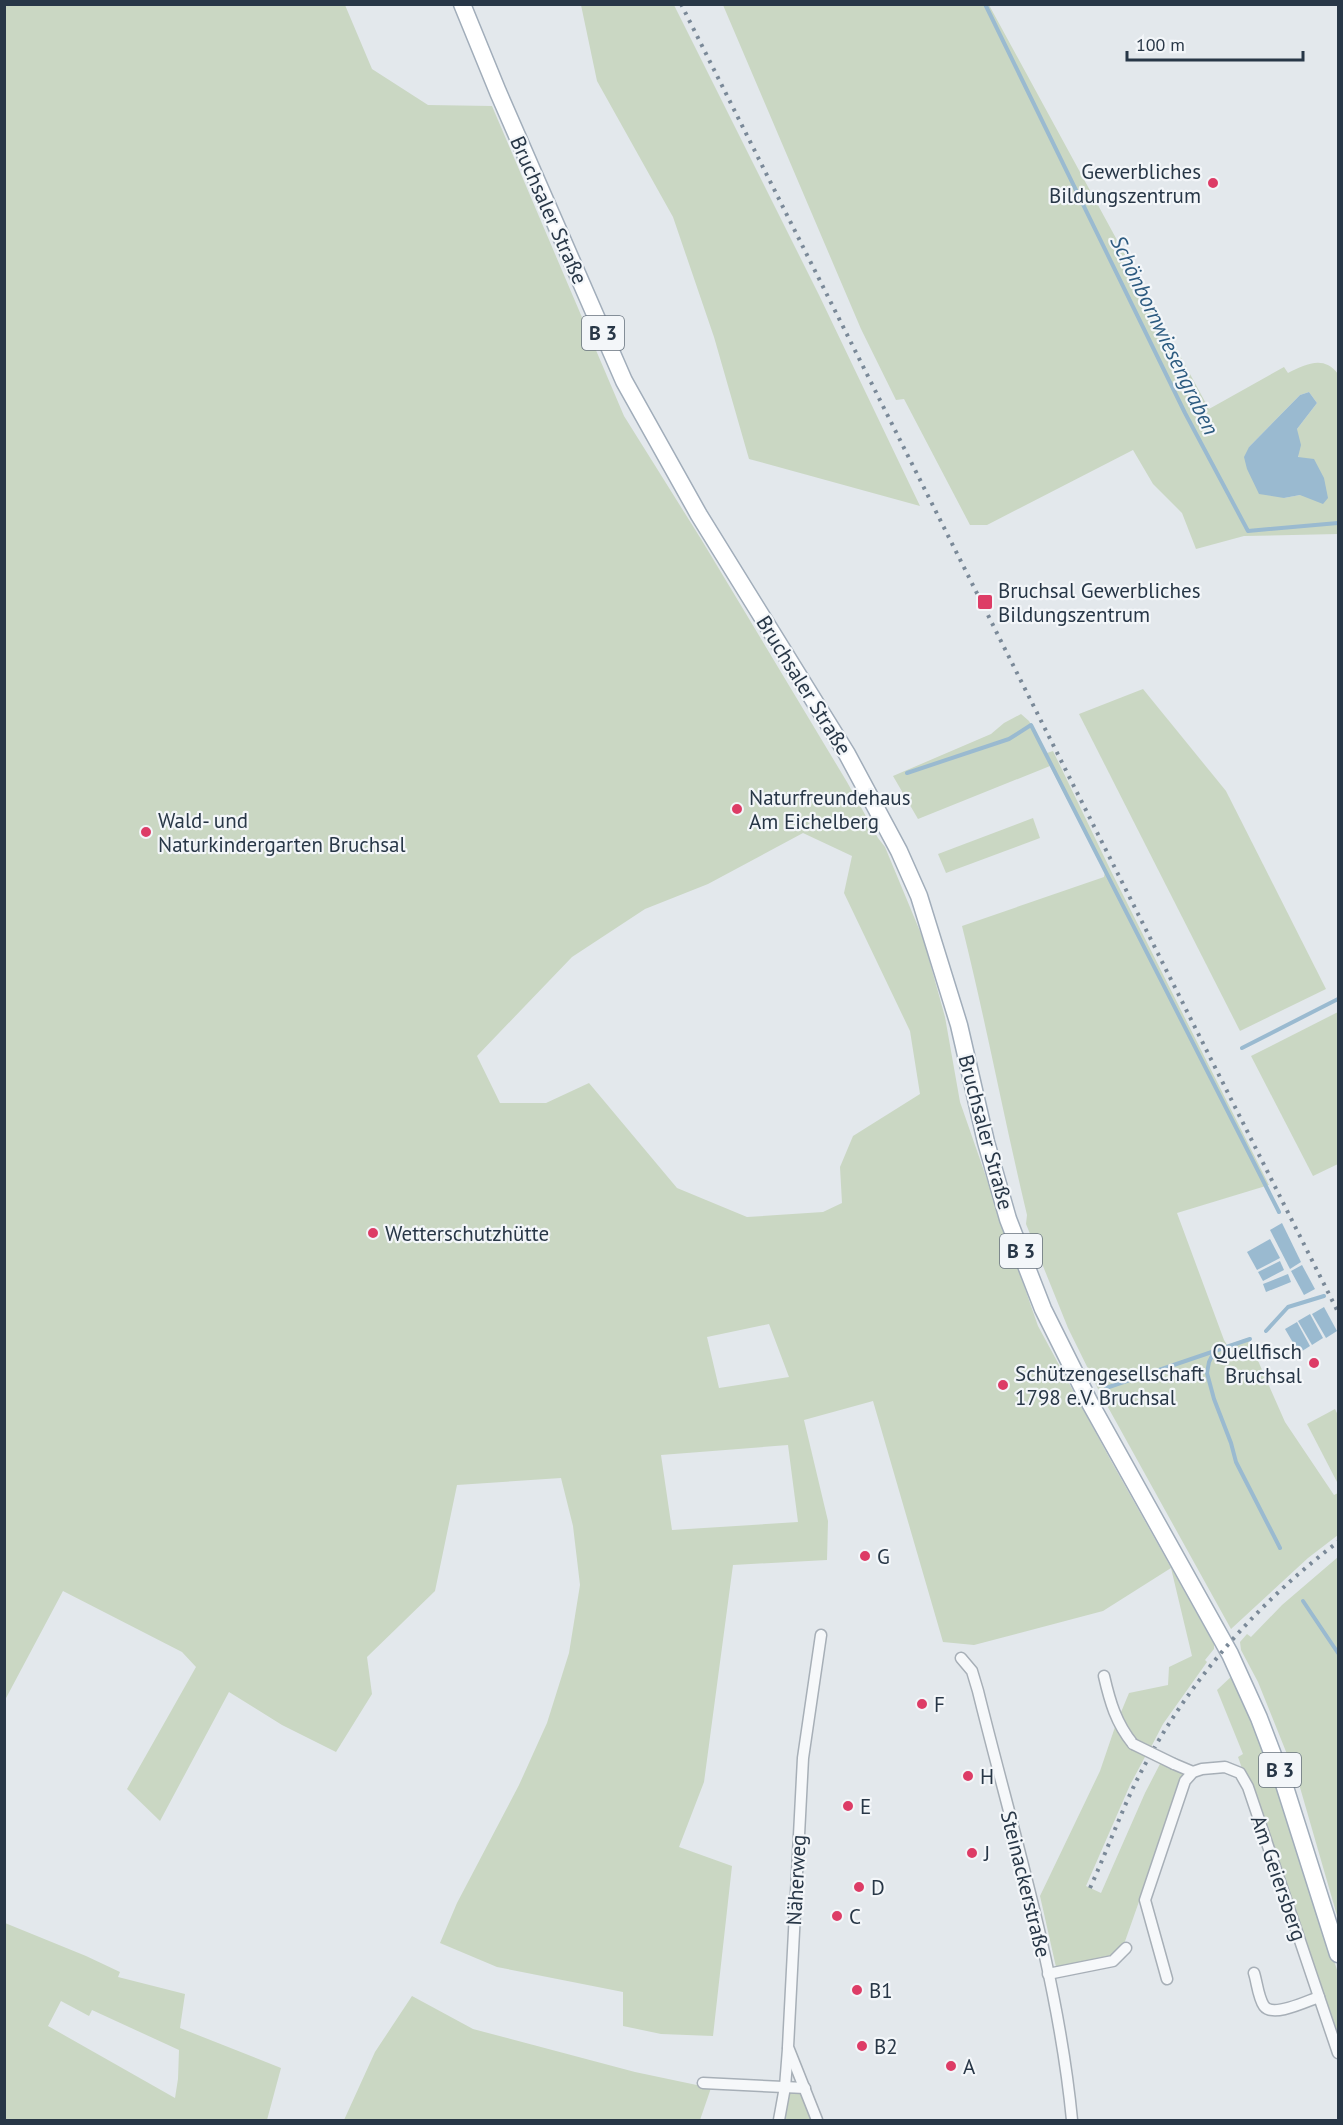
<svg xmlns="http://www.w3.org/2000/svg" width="1343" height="2125" font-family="'PT Sans',sans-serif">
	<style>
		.green { fill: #cad7c3; fill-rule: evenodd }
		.water { fill: #9abad0 }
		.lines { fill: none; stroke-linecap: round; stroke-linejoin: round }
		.stream { stroke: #9abad0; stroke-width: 4 }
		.minor-casing { stroke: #a7afb7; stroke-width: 13 }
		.primary-casing { stroke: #a1adba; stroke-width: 19 }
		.minor { stroke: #f6f8fa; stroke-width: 10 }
		.primary { stroke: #fff; stroke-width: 16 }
		.rail { stroke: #7a8998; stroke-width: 4; stroke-dasharray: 3 6; stroke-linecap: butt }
		.minor-bridge-casing { stroke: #a7afb7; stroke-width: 13; stroke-linecap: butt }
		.minor-bridge { stroke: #f6f8fa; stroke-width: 10 }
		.poi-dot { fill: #dd3c66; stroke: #f3f6f9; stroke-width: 2 }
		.labels { text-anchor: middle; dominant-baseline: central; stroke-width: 4.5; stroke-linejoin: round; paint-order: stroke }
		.shield { fill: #f3f6f9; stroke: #65707c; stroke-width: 1.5 }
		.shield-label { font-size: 20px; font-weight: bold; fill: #283747 }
		.poi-label { font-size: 21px; fill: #283747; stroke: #f3f6f9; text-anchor: start }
		.street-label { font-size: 21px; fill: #283747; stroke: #f3f6f9 }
		.water-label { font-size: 22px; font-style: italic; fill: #2d5b80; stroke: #f3f6f9 }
	</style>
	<rect width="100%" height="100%" fill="#e3e8ec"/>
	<!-- green -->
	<g class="green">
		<path d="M 5,5 L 345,5 L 372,69 L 428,105 L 492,106 L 624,416 L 701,539 L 847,782 L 878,838 L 885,847 L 924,941 L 945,1017 L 960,1102 L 1038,1326 L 1110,1459 L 1214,1644 L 1214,1649 L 1205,1660 L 1207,1662 L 1163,1724 L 1150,1749 L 1135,1741 L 1119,1717 L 1129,1693 L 1168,1685 L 1169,1667 L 1192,1656 L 1171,1568 L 1103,1611 L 974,1645 L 943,1642 L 873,1401 L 804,1420 L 828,1521 L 827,1560 L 733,1565 L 704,1782 L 679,1847 L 732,1866 L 713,2036 L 661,2034 L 623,2026 L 623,1992 L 497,1967 L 440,1943 L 457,1903 L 519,1785 L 547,1723 L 569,1653 L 580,1585 L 573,1526 L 561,1478 L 457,1485 L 435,1591 L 367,1657 L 372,1694 L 336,1752 L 282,1725 L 229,1692 L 160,1821 L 127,1789 L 196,1667 L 182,1652 L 63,1591 L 5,1700 ZM 803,833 L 852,856 L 844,893 L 910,1031 L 920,1094 L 853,1136 L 840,1167 L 842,1203 L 823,1212 L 747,1217 L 677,1188 L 589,1083 L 546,1103 L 500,1103 L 477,1056 L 572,957 L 645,909 L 708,884 ZM 769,1324 L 789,1377 L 719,1388 L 707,1337 ZM 788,1445 L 798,1522 L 672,1530 L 661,1455 Z"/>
		<path d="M 581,5 L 674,5 L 819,295 L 920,506 L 749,459 L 714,337 L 673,217 L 597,81 Z"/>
		<path d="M 723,5 L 989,5 L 1209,409 L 1284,367 L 1288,373 C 1306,364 1324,355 1338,374 L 1338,534 L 1244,536 L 1196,549 L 1182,513 L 1153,484 L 1133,450 L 987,525 L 970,525 L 904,399 L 896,400 L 861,329 ZM 1309,392 L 1317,403 L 1297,429 L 1300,495 L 1284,498 L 1249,447 L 1300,395 Z"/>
		<path d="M 1143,689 L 1226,791 L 1326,989 L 1240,1031 L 1079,714 Z"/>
		<path d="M 1021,714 L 1029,721 L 1047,753 L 1053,751 L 1111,871 L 1269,1185 L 1177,1213 L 1224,1340 L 1227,1345 L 1248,1338 L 1285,1422 L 1334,1495 L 1338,1493 L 1338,1535 L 1308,1558 L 1231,1629 L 1099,1391 L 1068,1328 L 1026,1224 L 1027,1215 C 1004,1119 986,1022 962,926 L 1104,877 L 1105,872 L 1050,766 L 918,819 L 893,776 L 991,734 L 1004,723 Z"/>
		<path d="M 1033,818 L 1040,838 L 946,873 L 938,854 Z"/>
		<path d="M 1338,1012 L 1338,1164 L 1313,1176 L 1251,1056 Z"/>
		<path d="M 1335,1409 L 1338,1415 L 1338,1481 L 1337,1482 L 1307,1424 Z"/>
		<path d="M 1338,1557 L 1338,1919 L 1299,1784 L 1258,1682 L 1241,1650 L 1240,1642 L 1247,1634 L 1251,1637 L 1282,1605 Z"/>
		<path d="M 1234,1674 L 1261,1730 L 1338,1973 L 1338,2040 L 1238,1757 L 1243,1754 L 1217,1690 Z"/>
		<path d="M 1115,1727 L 1129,1747 L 1146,1755 L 1130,1785 L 1086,1886 L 1101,1893 L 1145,1793 L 1161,1762 L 1184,1774 L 1123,1947 L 1113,1956 L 1056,1967 L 1040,1896 L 1100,1771 Z"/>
		<path d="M 5,1923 L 86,1956 L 120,1972 L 118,1977 L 185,1994 L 180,2028 L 281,2068 L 267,2120 L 5,2120 ZM 61,2001 L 89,2016 L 92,2010 L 179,2050 L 178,2079 L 175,2098 L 48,2026 Z"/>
		<path d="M 412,1996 L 473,2029 L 635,2072 L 711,2088 L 700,2120 L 344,2120 L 375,2052 Z"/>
		<path d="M 785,2087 L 805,2088 L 817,2120 L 779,2120 Z"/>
	</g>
	<!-- water -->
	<g class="water">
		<path d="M 1309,392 L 1317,403 L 1297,429 L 1301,445 L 1298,457 L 1314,459 L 1324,478 L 1328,498 L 1323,504 L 1300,495 L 1284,498 L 1259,494 L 1247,469 L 1244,457 L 1249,447 L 1300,395 Z"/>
		<path d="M 1282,1223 L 1301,1262 L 1290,1269 L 1270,1230 Z"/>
		<path d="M 1270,1239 L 1280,1258 L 1257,1270 L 1247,1252 Z"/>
		<path d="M 1280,1261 L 1284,1270 L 1263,1281 L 1258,1272 Z"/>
		<path d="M 1302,1265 L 1315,1289 L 1304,1295 L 1291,1271 Z"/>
		<path d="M 1288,1274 L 1291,1282 L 1266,1292 L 1263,1284 Z"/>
		<path d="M 1324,1307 L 1337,1331 L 1326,1338 L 1312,1314 Z"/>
		<path d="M 1310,1314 L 1323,1338 L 1312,1345 L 1298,1321 Z"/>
		<path d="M 1297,1322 L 1310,1346 L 1299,1353 L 1285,1329 Z"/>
	</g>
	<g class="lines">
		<!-- stream -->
		<g class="stream">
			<path d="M 985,4 L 1185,413 L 1248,531 L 1338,523"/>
			<path d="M 907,773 L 1009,739 L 1031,725 L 1279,1212"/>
			<path d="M 1242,1048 L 1338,999"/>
			<path d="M 1266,1331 L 1288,1307 L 1324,1296"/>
			<path d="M 1214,1352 L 1209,1362 L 1207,1373 L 1214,1399 L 1231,1443 L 1236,1462 L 1280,1548"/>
			<path d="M 1098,1377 L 1100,1377"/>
			<path d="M 1106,1388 L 1250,1339"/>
			<path d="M 1303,1601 L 1338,1653"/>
		</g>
		<!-- minor casing -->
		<g class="minor-casing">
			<g id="minor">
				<path d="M 961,1658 L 972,1671 L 978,1691 C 1013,1833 1058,1975 1072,2120"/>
				<path d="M 1104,1676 C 1110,1702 1116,1723 1133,1744"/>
				<path d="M 1174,1764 L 1193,1772"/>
				<path d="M 1254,1973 C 1257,1982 1258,1997 1264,2006 C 1273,2018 1307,2001 1319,1997"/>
				<path d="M 1048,1974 L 1113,1961 L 1126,1948"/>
				<path d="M 1167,1979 L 1145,1900 L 1185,1781 L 1193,1772 L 1202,1769 L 1225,1767 L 1240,1773 L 1248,1787 L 1338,2053"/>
				<path d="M 703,2083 L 805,2088"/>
				<path d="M 779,2120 L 785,2087 L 788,2049"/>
				<path d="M 817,2120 L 788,2047 L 803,1758 L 821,1635"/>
			</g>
		</g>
		<!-- primary casing -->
		<g class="primary-casing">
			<path id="primary" d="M 462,4 L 498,92 L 624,381 L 699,515 L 847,754 L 899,851 L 919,896 L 959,1025 L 986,1142 L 1008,1219 L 1043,1309 L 1090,1403 L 1230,1654 L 1259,1718 L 1284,1784 L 1338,1954"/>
		</g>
		<!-- minor -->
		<use href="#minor" class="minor"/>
		<!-- primary -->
		<use href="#primary" class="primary"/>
		<!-- rail -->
		<g class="rail">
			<path d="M 681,4 L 1338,1312"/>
			<path d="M 1090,1888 C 1105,1855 1118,1820 1133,1788 C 1180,1691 1253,1606 1338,1542"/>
		</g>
		<!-- minor-bridge casing -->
		<g class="minor-bridge-casing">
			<path id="minor-bridge" d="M 1133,1744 L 1174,1764"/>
		</g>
		<!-- minor-bridge -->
		<use href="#minor-bridge" class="minor-bridge"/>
	</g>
	<!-- markers -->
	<g class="poi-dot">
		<circle cx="1213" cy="183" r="6"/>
		<rect x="977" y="594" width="16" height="16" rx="3"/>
		<circle cx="737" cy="809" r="6"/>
		<circle cx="146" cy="832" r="6"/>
		<circle cx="373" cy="1233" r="6"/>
		<circle cx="1314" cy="1363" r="6"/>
		<circle cx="1003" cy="1385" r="6"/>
		<circle cx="865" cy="1556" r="6"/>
		<circle cx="922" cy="1704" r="6"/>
		<circle cx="968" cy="1776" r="6"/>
		<circle cx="848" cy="1806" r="6"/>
		<circle cx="972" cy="1853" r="6"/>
		<circle cx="859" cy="1887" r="6"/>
		<circle cx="837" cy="1916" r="6"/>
		<circle cx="857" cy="1990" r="6"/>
		<circle cx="862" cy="2046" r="6"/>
		<circle cx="951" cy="2066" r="6"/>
	</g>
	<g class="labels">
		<!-- shield labels -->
		<g class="shield">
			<rect x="582" y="316" width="42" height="34" rx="4.5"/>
			<rect x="1000" y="1234" width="42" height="34" rx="4.5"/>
			<rect x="1259" y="1753" width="42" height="34" rx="4.5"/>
		</g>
		<g class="shield-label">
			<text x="603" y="333">B 3</text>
			<text x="1021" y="1251">B 3</text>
			<text x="1280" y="1770">B 3</text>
		</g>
		<!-- poi labels -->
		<g class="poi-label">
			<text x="1201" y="171" text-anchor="end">Gewerbliches<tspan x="1201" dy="24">Bildungszentrum</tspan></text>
			<text x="998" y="590">Bruchsal Gewerbliches<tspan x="998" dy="24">Bildungszentrum</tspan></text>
			<text x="749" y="797">Naturfreundehaus<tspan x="749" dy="24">Am Eichelberg</tspan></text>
			<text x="158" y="820">Wald- und<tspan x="158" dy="24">Naturkindergarten Bruchsal</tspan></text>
			<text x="385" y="1233">Wetterschutzhütte</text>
			<text x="1302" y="1351" text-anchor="end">Quellfisch<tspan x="1302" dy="24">Bruchsal</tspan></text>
			<text x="1015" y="1373">Schützengesellschaft<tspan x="1015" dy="24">1798 e.V. Bruchsal</tspan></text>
			<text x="877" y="1556">G</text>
			<text x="934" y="1704">F</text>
			<text x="980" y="1776">H</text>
			<text x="860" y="1806">E</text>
			<text x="984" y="1853">J</text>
			<text x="871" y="1887">D</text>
			<text x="849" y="1916">C</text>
			<text x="869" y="1990">B1</text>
			<text x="874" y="2046">B2</text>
			<text x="963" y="2066">A</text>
		</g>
		<!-- street labels -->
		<g class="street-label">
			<text transform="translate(549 210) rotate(66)">Bruchsaler Straße</text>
			<text transform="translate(804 685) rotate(58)">Bruchsaler Straße</text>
			<text transform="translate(986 1132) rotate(75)">Bruchsaler Straße</text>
			<text transform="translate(1279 1878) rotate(71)">Am Geiersberg</text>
			<text transform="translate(796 1880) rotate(-87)">Näherweg</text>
			<text transform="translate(1026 1884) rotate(76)">Steinackerstraße</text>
		</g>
		<!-- water labels -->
		<g class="water-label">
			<text transform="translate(1165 335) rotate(64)">Schönbornwiesengraben</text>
		</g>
	</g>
	<!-- border -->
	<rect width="1343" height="2125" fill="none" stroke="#283747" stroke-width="12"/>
	<!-- scale -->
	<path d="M1127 51v9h176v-9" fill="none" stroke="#283747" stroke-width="3"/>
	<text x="1136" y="51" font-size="18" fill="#283747" stroke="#f3f6f9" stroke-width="4.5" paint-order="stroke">100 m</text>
</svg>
